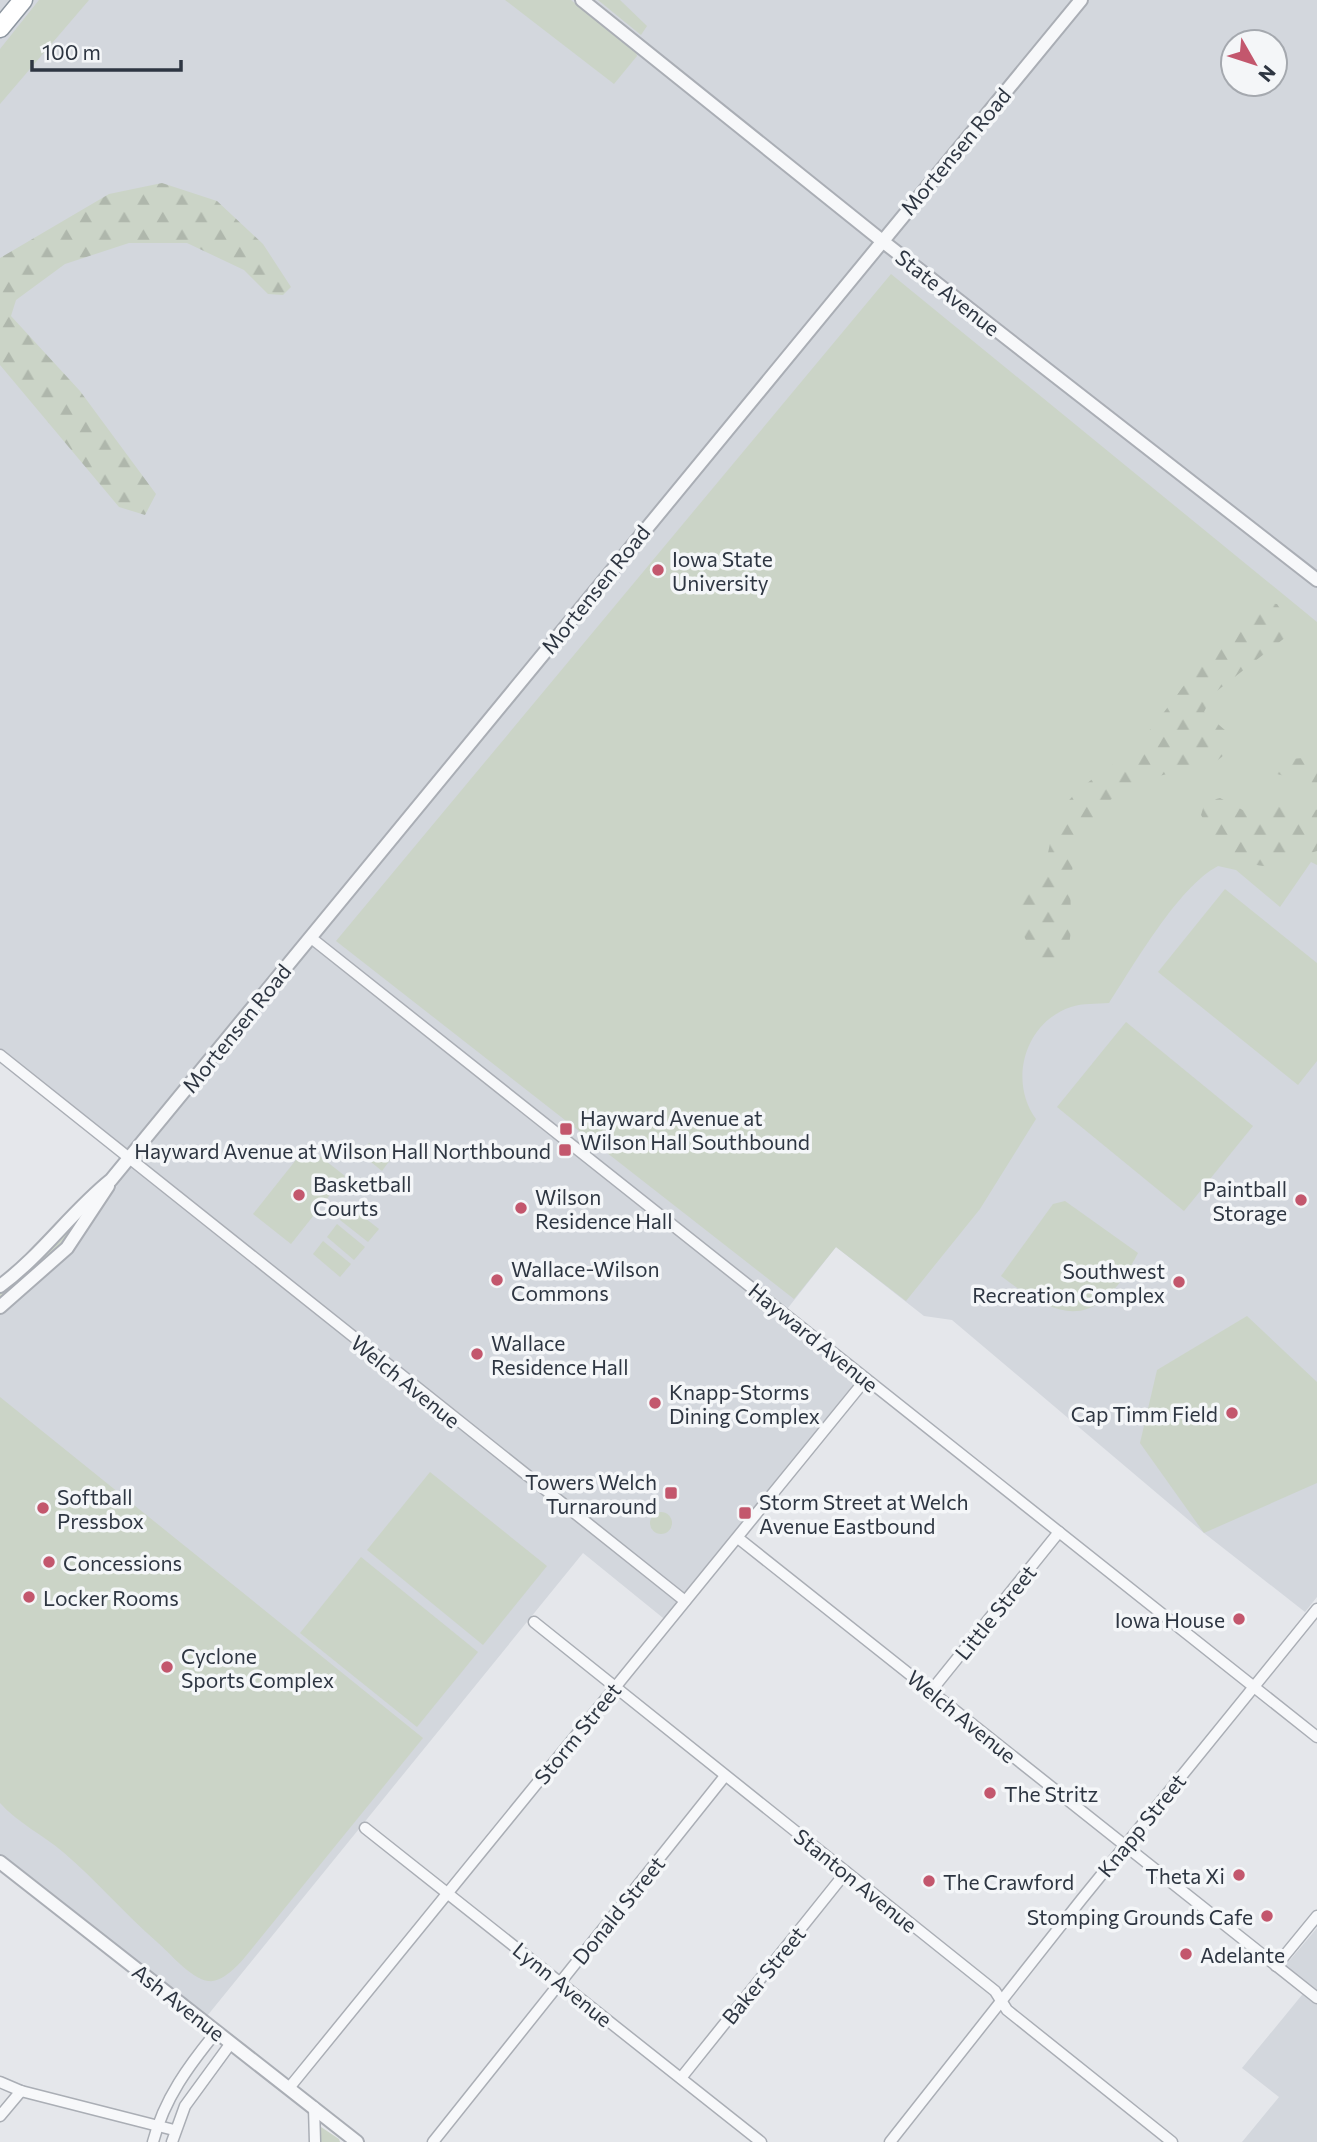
<svg xmlns="http://www.w3.org/2000/svg" width="1317" height="2142" font-family="Commissioner,sans-serif">
	<style>
		.built { fill: #d3d7dd; fill-rule: evenodd }
		.green { fill: #cbd4c7 }
		.forest { fill: url(#forest-firs) }
		.lines { fill: none; stroke-linecap: round; stroke-linejoin: round }
		.minor-casing { stroke: #aaaeb5; stroke-width: 13 }
		.tertiary-casing { stroke: #aaaeb5; stroke-width: 16 }
		.motorway-casing { stroke: #8d96a0; stroke-width: 21 }
		.minor { stroke: #f7f8fa; stroke-width: 10 }
		.tertiary { stroke: #f7f8fa; stroke-width: 12 }
		.motorway { stroke: #fff; stroke-width: 18 }
		.poi-dot { fill: #c3576d; stroke: #f4f6f8; stroke-width: 2.5 }
		.labels { text-anchor: middle; dominant-baseline: central; stroke-width: 7; stroke-linejoin: round; paint-order: stroke }
		.street-label { font-size: 21px; fill: #2e3642; stroke: #f4f6f8 }
		.poi-label { font-size: 21px; fill: #2e3642; stroke: #f4f6f8; text-anchor: start }
	</style>
	<defs>
		<pattern id="forest-firs" width="22" height="20" patternUnits="userSpaceOnUse" patternTransform="scale(1.75)"><rect width="22" height="20" fill="#cbd4c7"/><path d="M5 1l3.5 6h-7zM16 11l3.5 6h-7z" fill="#afb7ac"/></pattern>
	</defs>
	<rect width="100%" height="100%" fill="#e5e7eb"/>
	<!-- built -->
	<g class="built">
		<path d="M 0,0 L 1317,0 L 1317,1597 L 1305,1612 L 1204,1533 L 952,1320 L 924,1316 L 836,1247 L 784,1313 L 866,1379 L 668,1622 L 583,1553 L 203,2021 L 0,1862 L 0,1307 L 47,1268 L 128,1159 L 0,1055 ZM 1233,42 L 1275,42 L 1275,84 L 1233,84 Z"/>
		<path d="M 1317,1928 L 1317,2142 L 1242,2142 L 1279,2097 L 1242,2068 L 1306,1990 L 1276,1966 L 1290,1960 Z"/>
	</g>
	<!-- green -->
	<g class="green">
		<path d="M 39,0 L 89,0 L 0,104 L 0,49 Z"/>
		<path d="M 505,0 L 571,0 L 636,52 L 637,56 L 614,84 Z"/>
		<path d="M 598,0 L 620,0 L 647,26 L 641,35 Z"/>
		<path d="M 891,274 L 1317,622 L 1317,865 L 1311,862 L 1280,907 L 1236,870 L 1218,866 C 1178,887 1134,965 1109,1003 C 1096,1004 1083,1003 1071,1007 C 1025,1022 1008,1081 1036,1119 L 980,1209 L 906,1301 L 836,1247 L 794,1299 L 336,941 Z"/>
		<path d="M 1225,889 L 1317,963 L 1317,1061 L 1298,1085 L 1158,972 Z"/>
		<path d="M 1126,1022 L 1253,1126 L 1184,1211 L 1057,1107 Z"/>
		<path d="M 369,1143 L 390,1160 L 382,1171 L 361,1154 Z"/>
		<path d="M 307,1146 L 345,1176 L 291,1244 L 253,1214 Z"/>
		<path d="M 1065,1201 L 1138,1253 C 1098,1329 1063,1324 1001,1276 L 1053,1204 Z"/>
		<path d="M 351,1207 L 379,1229 L 368,1242 L 340,1220 Z"/>
		<path d="M 337,1224 L 365,1247 L 354,1260 L 327,1237 Z"/>
		<path d="M 68,1230 L 72,1233 L 0,1299 L 0,1293 L 41,1259 Z"/>
		<path d="M 323,1241 L 351,1264 L 340,1277 L 313,1254 Z"/>
		<path d="M 1247,1316 L 1317,1382 L 1317,1483 L 1204,1533 L 1140,1443 L 1157,1370 Z"/>
		<path d="M 0,1397 L 423,1738 L 250,1951 C 241,1962 224,1983 208,1981 C 190,1978 170,1953 157,1942 C 124,1913 96,1880 63,1852 C 43,1835 18,1823 0,1803 Z"/>
		<path d="M 430,1472 L 547,1566 L 483,1645 L 367,1550 Z"/>
		<circle cx="661" cy="1523" r="11"/>
		<path d="M 361,1557 L 478,1652 L 417,1727 L 300,1633 Z"/>
		<path d="M 321,2127 L 339,2139 L 340,2142 L 319,2142 L 318,2132 Z"/>
	</g>
	<!-- forest -->
	<g class="forest">
		<path d="M 162,183 L 217,201 L 263,244 L 291,287 L 283,295 L 268,294 L 244,270 L 187,243 L 129,243 L 65,264 L 16,300 L 11,316 L 80,391 L 156,494 L 145,515 L 119,507 L 0,365 L 0,258 L 109,194 Z"/>
		<path d="M 1266,603 L 1277,604 L 1291,625 L 1291,633 L 1213,694 L 1204,712 L 1233,737 C 1225,771 1190,768 1163,775 C 1144,780 1109,796 1098,812 C 1084,832 1075,852 1071,876 C 1067,904 1082,957 1049,971 L 1040,967 L 1012,913 C 1022,901 1034,889 1041,875 C 1051,854 1049,830 1062,809 C 1083,779 1118,766 1142,739 C 1182,695 1213,632 1266,603 Z"/>
		<path d="M 1317,757 L 1317,785 L 1277,774 L 1270,766 L 1277,760 Z"/>
		<path d="M 1220,798 L 1258,818 L 1267,814 L 1275,802 L 1303,801 L 1317,810 L 1317,851 C 1302,855 1290,865 1275,866 C 1243,870 1215,841 1201,815 L 1205,802 Z"/>
	</g>
	<g class="lines">
		<!-- minor casing -->
		<g class="minor-casing">
			<g id="minor">
				<path d="M 310,937 L 1317,1737"/>
				<path d="M 0,1055 L 685,1601"/>
				<path d="M 738,1538 L 1317,1998"/>
				<path d="M 534,1622 L 995,1991 L 1007,2010 L 1172,2142"/>
				<path d="M 931,1691 L 1059,1532"/>
				<path d="M 365,1828 L 761,2142"/>
				<path d="M 1276,1966 L 1317,1916"/>
				<path d="M 681,2078 L 846,1872"/>
				<path d="M 0,2082 L 21,2091 L 174,2130"/>
				<path d="M 289,2088 L 866,1379"/>
				<path d="M 314,2107 L 315,2142"/>
				<path d="M 0,2116 L 21,2091"/>
				<path d="M 153,2142 C 164,2099 189,2065 217,2031"/>
				<path d="M 172,2142 L 185,2106 L 231,2043"/>
				<path d="M 433,2142 L 725,1776"/>
				<path d="M 890,2142 L 1081,1900 L 1317,1609"/>
			</g>
		</g>
		<!-- tertiary casing -->
		<g class="tertiary-casing">
			<g id="tertiary">
				<path d="M 582,0 L 881,240 L 1317,580"/>
				<path d="M 0,1286 C 42,1255 71,1212 111,1180 L 1081,0"/>
				<path d="M 0,1307 L 67,1248 L 108,1186"/>
				<path d="M 0,1862 L 357,2142"/>
			</g>
		</g>
		<!-- motorway casing -->
		<g class="motorway-casing">
			<path id="motorway" d="M 0,28 L 23,0"/>
		</g>
		<!-- minor -->
		<use href="#minor" class="minor"/>
		<!-- tertiary -->
		<use href="#tertiary" class="tertiary"/>
		<!-- motorway -->
		<use href="#motorway" class="motorway"/>
	</g>
	<!-- markers -->
	<g class="poi-dot">
		<circle cx="658" cy="570" r="7"/>
		<rect x="559" y="1122" width="14" height="14" rx="3.5"/>
		<rect x="558" y="1143" width="14" height="14" rx="3.5"/>
		<circle cx="299" cy="1195" r="7"/>
		<circle cx="1301" cy="1200" r="7"/>
		<circle cx="521" cy="1208" r="7"/>
		<circle cx="497" cy="1280" r="7"/>
		<circle cx="1179" cy="1282" r="7"/>
		<circle cx="477" cy="1354" r="7"/>
		<circle cx="655" cy="1403" r="7"/>
		<circle cx="1232" cy="1413" r="7"/>
		<rect x="664" y="1486" width="14" height="14" rx="3.5"/>
		<circle cx="43" cy="1508" r="7"/>
		<rect x="738" y="1506" width="14" height="14" rx="3.5"/>
		<circle cx="49" cy="1562" r="7"/>
		<circle cx="29" cy="1597" r="7"/>
		<circle cx="1239" cy="1619" r="7"/>
		<circle cx="167" cy="1667" r="7"/>
		<circle cx="990" cy="1793" r="7"/>
		<circle cx="1239" cy="1875" r="7"/>
		<circle cx="929" cy="1881" r="7"/>
		<circle cx="1267" cy="1916" r="7"/>
		<circle cx="1186" cy="1954" r="7"/>
	</g>
	<g class="labels">
		<!-- street labels -->
		<g class="street-label">
			<text transform="translate(955 151) rotate(-50)">Mortensen Road</text>
			<text transform="translate(948 292) rotate(38)">State Avenue</text>
			<text transform="translate(595 589) rotate(-51)">Mortensen Road</text>
			<text transform="translate(236 1028) rotate(-51)">Mortensen Road</text>
			<text transform="translate(814 1337) rotate(39)">Hayward Avenue</text>
			<text transform="translate(406 1381) rotate(39)">Welch Avenue</text>
			<text transform="translate(995 1612) rotate(-51)">Little Street</text>
			<text transform="translate(962 1716) rotate(39)">Welch Avenue</text>
			<text transform="translate(577 1733) rotate(-51)">Storm Street</text>
			<text transform="translate(1141 1825) rotate(-51)">Knapp Street</text>
			<text transform="translate(856 1880) rotate(39)">Stanton Avenue</text>
			<text transform="translate(618 1910) rotate(-51)">Donald Street</text>
			<text transform="translate(763 1975) rotate(-51)">Baker Street</text>
			<text transform="translate(563 1984) rotate(39)">Lynn Avenue</text>
			<text transform="translate(179 2002) rotate(38)">Ash Avenue</text>
		</g>
		<!-- poi labels -->
		<g class="poi-label">
			<text x="672" y="558">Iowa State<tspan x="672" dy="24">University</tspan></text>
			<text x="580" y="1117">Hayward Avenue at<tspan x="580" dy="24">Wilson Hall Southbound</tspan></text>
			<text x="551" y="1150" text-anchor="end">Hayward Avenue at Wilson Hall Northbound</text>
			<text x="313" y="1183">Basketball<tspan x="313" dy="24">Courts</tspan></text>
			<text x="1287" y="1188" text-anchor="end">Paintball<tspan x="1287" dy="24">Storage</tspan></text>
			<text x="535" y="1196">Wilson<tspan x="535" dy="24">Residence Hall</tspan></text>
			<text x="511" y="1268">Wallace-Wilson<tspan x="511" dy="24">Commons</tspan></text>
			<text x="1165" y="1270" text-anchor="end">Southwest<tspan x="1165" dy="24">Recreation Complex</tspan></text>
			<text x="491" y="1342">Wallace<tspan x="491" dy="24">Residence Hall</tspan></text>
			<text x="669" y="1391">Knapp-Storms<tspan x="669" dy="24">Dining Complex</tspan></text>
			<text x="1218" y="1413" text-anchor="end">Cap Timm Field</text>
			<text x="657" y="1481" text-anchor="end">Towers Welch<tspan x="657" dy="24">Turnaround</tspan></text>
			<text x="57" y="1496">Softball<tspan x="57" dy="24">Pressbox</tspan></text>
			<text x="759" y="1501">Storm Street at Welch<tspan x="759" dy="24">Avenue Eastbound</tspan></text>
			<text x="63" y="1562">Concessions</text>
			<text x="43" y="1597">Locker Rooms</text>
			<text x="1225" y="1619" text-anchor="end">Iowa House</text>
			<text x="181" y="1655">Cyclone<tspan x="181" dy="24">Sports Complex</tspan></text>
			<text x="1004" y="1793">The Stritz</text>
			<text x="1225" y="1875" text-anchor="end">Theta Xi</text>
			<text x="943" y="1881">The Crawford</text>
			<text x="1253" y="1916" text-anchor="end">Stomping Grounds Cafe</text>
			<text x="1200" y="1954">Adelante</text>
		</g>
	</g>
	<!-- north arrow -->
	<g transform="translate(1254 63) rotate(129)"><circle r="33" fill="#f4f6f8" stroke="#a5a9af" stroke-width="2"/>
	<path d="M0-5L12 26L0 18L-12 26Z" fill="#c3576d"/>
	<text y="-10" font-size="19" font-weight="bold" text-anchor="middle" fill="#2e3642">N</text>
	</g>
	<!-- scale -->
	<path d="M32 60v10h149v-10" fill="none" stroke="#2e3642" stroke-width="3.5"/>
	<text x="42" y="60" font-size="21" fill="#2e3642" stroke="#f4f6f8" stroke-width="5" paint-order="stroke">100 m</text>
</svg>
